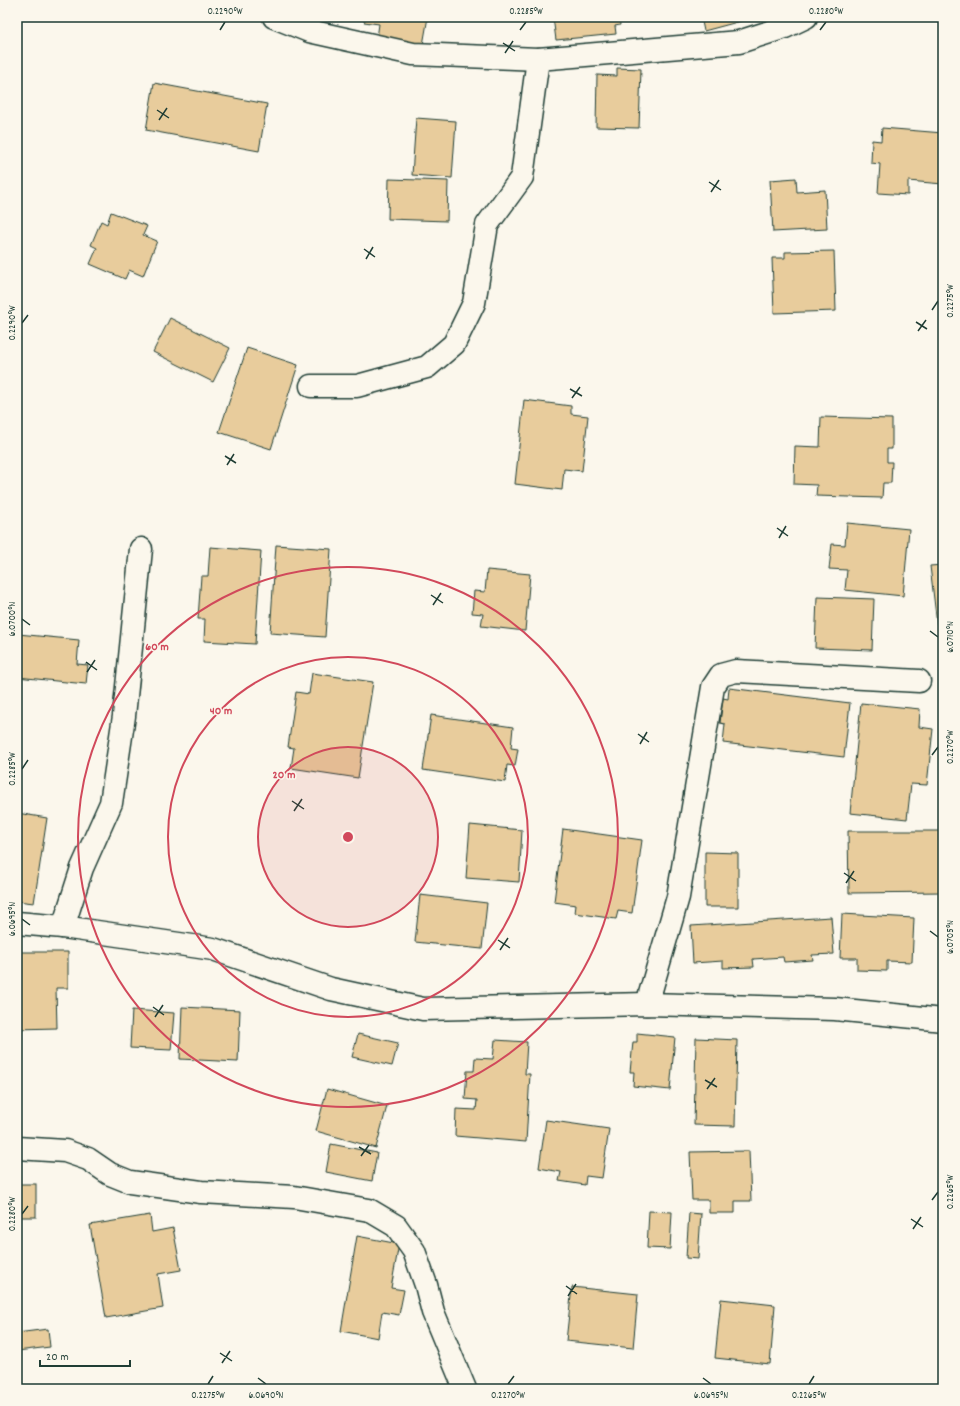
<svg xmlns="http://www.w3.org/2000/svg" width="960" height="1406" font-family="Dekko,sans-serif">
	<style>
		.building { fill: #e8cc9c; stroke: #1f3d34 }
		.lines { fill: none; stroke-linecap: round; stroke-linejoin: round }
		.minor-casing { stroke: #1f3d34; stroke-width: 25 }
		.minor { stroke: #fbf7ec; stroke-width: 22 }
		.ticks { fill: none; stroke: #1f3d34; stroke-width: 1.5 }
		.ring { fill: none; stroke: #d1495b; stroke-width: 2 }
		.centre { fill: #d1495b; stroke: #fbf7ec; stroke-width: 2 }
		.ring-label { font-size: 12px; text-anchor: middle; font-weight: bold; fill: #d1495b; stroke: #fbf7ec; stroke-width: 3; stroke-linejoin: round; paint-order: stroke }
		.neatline { fill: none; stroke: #1f3d34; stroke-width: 1.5 }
		.ticks-label { font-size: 10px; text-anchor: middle; fill: #1f3d34 }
	</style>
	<rect width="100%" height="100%" fill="#fbf7ec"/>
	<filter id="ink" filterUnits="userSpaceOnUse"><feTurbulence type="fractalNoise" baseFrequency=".025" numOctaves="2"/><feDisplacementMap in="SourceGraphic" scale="8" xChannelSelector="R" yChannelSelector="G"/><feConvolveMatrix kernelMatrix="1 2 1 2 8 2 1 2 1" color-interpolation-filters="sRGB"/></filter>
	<g filter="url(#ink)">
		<!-- building -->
		<g class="building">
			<path d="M 365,17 L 428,17 L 423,45 L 377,38 L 379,24 L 364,22 Z"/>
			<path d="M 553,17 L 619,17 L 620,25 L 615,26 L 616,34 L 556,40 Z"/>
			<path d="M 701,17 L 756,17 L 704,31 Z"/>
			<path d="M 617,68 L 641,69 L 639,128 L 596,127 L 597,75 L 617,76 Z"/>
			<path d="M 154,83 L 267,104 L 259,151 L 146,130 Z"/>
			<path d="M 416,118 L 456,121 L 452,178 L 412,175 Z"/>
			<path d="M 882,128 L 943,133 L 943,184 L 908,181 L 908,195 L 878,193 L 880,164 L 871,163 L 872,140 L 881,141 Z"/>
			<path d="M 796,178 L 797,192 L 825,190 L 827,229 L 773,232 L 770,180 Z"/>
			<path d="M 389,179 L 448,181 L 447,221 L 388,219 Z"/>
			<path d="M 111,212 L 147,226 L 143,235 L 157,241 L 143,276 L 129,270 L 125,279 L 90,264 L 97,248 L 91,245 L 101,221 L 107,224 Z"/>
			<path d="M 834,251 L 836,311 L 774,313 L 772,258 L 785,258 L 785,252 Z"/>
			<path d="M 170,318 L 230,348 L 213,382 L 153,352 Z"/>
			<path d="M 247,348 L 298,365 L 271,449 L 219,432 Z"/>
			<path d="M 524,400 L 571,406 L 571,414 L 588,416 L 582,471 L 564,469 L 562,490 L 515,484 Z"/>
			<path d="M 821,417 L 892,419 L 892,449 L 887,449 L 887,462 L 892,462 L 891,483 L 883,483 L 882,498 L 816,496 L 817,485 L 794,484 L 795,446 L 820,447 Z"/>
			<path d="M 847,523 L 909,529 L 903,596 L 845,590 L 847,570 L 829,569 L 832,544 L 845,545 Z"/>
			<path d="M 276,545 L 331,549 L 325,637 L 270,633 Z"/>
			<path d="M 210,547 L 261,551 L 255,644 L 204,641 L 205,619 L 198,619 L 201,576 L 208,576 Z"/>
			<path d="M 943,565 L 943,624 L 937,624 L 930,566 Z"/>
			<path d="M 487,570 L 530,574 L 525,631 L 481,626 L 483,614 L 472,613 L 474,591 L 485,592 Z"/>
			<path d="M 817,597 L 874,599 L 872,650 L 815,648 Z"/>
			<path d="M 18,634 L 79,640 L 77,664 L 88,665 L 86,684 L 17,677 Z"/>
			<path d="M 312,673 L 373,682 L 358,778 L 291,768 L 294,748 L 288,747 L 296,692 L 309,694 Z"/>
			<path d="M 729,688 L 850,703 L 844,757 L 723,743 L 725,724 L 720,723 L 723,698 L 728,699 Z"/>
			<path d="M 861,703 L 920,709 L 919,727 L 933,729 L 927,785 L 911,784 L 907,819 L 850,813 Z"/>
			<path d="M 431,715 L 513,727 L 511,748 L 518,749 L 515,766 L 507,765 L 505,782 L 423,770 Z"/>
			<path d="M 17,813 L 47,818 L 34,903 L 17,901 Z"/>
			<path d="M 470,825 L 522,830 L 519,882 L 466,878 Z"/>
			<path d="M 563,829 L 642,840 L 632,913 L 618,911 L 616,919 L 575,913 L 576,905 L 554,902 Z"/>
			<path d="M 848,831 L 943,831 L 943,892 L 849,893 Z"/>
			<path d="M 705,852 L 738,853 L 738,907 L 705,907 Z"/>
			<path d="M 420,895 L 487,903 L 482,949 L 415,942 Z"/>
			<path d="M 842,914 L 914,918 L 912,962 L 887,961 L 887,971 L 857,970 L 857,958 L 840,958 Z"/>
			<path d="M 831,917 L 834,954 L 812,955 L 813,960 L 784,962 L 783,957 L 753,959 L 754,967 L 723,968 L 723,961 L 693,963 L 691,926 Z"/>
			<path d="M 17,952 L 68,952 L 68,988 L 56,988 L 57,1028 L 17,1029 Z"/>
			<path d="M 182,1007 L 240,1010 L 238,1062 L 180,1059 Z"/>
			<path d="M 132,1010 L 174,1013 L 171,1050 L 130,1048 Z"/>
			<path d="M 637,1033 L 675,1037 L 670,1090 L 633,1086 L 634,1072 L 630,1072 L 633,1042 L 637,1042 Z"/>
			<path d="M 358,1034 L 398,1043 L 392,1066 L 352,1057 Z"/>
			<path d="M 696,1038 L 737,1040 L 735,1126 L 694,1125 Z"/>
			<path d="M 495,1040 L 527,1042 L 525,1074 L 530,1074 L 526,1142 L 455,1136 L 456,1109 L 476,1110 L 477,1100 L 465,1099 L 467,1071 L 474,1071 L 475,1058 L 493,1059 Z"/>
			<path d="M 327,1089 L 387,1106 L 376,1148 L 316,1131 Z"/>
			<path d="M 546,1120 L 609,1129 L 602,1178 L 586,1176 L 585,1185 L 559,1181 L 561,1172 L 539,1168 Z"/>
			<path d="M 331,1144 L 377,1153 L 372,1181 L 326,1172 Z"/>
			<path d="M 749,1151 L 751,1201 L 735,1201 L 735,1213 L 709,1213 L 709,1200 L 692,1200 L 690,1152 Z"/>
			<rect x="17" y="1184" width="19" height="33"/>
			<path d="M 649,1211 L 672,1212 L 670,1249 L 647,1248 Z"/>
			<path d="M 689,1213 L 701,1214 L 698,1259 L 686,1258 Z"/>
			<path d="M 150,1215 L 152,1232 L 173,1228 L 181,1270 L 158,1274 L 163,1308 L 106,1318 L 90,1225 Z"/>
			<path d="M 357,1236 L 399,1244 L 391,1288 L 404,1290 L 399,1315 L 382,1312 L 378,1338 L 341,1331 Z"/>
			<path d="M 572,1287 L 638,1294 L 633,1348 L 566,1341 Z"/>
			<path d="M 721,1299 L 775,1305 L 770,1364 L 715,1358 Z"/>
			<path d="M 48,1329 L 50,1347 L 17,1351 L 17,1333 Z"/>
		</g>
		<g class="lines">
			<!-- minor casing -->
			<g class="minor-casing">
				<g id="minor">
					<path d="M 274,17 L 309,31 L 413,54 L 538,59 L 739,42 L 785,27 L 806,17"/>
					<path d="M 311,386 L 357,386 L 427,367 L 454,344 L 474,303 L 487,225 L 522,177 L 538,59"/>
					<path d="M 17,923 L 63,927 L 213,949 L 331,989 L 423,1009 L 647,1004 L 835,1009 L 943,1020"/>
					<path d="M 63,927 L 82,868 L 111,803 L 124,716 L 141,549"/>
					<path d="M 647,1004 L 678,897 L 713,687 L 721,675 L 736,671 L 919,681"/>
					<path d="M 17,1148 L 65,1151 L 88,1159 L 110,1174 L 130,1182 L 201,1192 L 294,1197 L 369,1210 L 396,1226 L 414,1251 L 426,1285 L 433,1312 L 465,1389"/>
				</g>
			</g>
			<!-- minor -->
			<use href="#minor" class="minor"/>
		</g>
	</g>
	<!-- ticks -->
	<path class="ticks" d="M 220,30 L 225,22M 520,30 L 526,22M 820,30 L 826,22M 503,43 L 515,51M 505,53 L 513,41M 157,110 L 169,118M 159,120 L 167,108M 709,182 L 721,190M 711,192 L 719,180M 364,249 L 375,257M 366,259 L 373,247M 932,310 L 938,301M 916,322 L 927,329M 22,323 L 28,315M 918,331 L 926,320M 570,389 L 582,396M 572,398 L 580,387M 225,456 L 236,463M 227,465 L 234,454M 777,528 L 788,536M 779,538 L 786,526M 431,595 L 443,603M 433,605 L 441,593M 22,619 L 30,625M 930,631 L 938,637M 86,662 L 97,670M 87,672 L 95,660M 638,734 L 649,742M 640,744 L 647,732M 932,755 L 938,747M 22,769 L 28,760M 292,801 L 304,809M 294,811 L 302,799M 844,873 L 856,881M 846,883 L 854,871M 22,919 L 30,925M 930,931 L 938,937M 498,940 L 510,948M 500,950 L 508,938M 153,1007 L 164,1015M 155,1017 L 163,1005M 705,1080 L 717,1087M 707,1089 L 715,1078M 359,1147 L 371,1154M 361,1156 L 369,1145M 932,1200 L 938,1192M 22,1214 L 28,1206M 911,1219 L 923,1227M 913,1229 L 921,1217M 566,1286 L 577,1294M 568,1296 L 576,1284M 220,1353 L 232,1361M 222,1363 L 230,1351M 258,1378 L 266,1384M 703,1378 L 711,1384M 208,1384 L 213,1376M 508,1384 L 514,1376M 809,1384 L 814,1376"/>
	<!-- distance rings -->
	<circle cx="348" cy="837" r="90" fill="#d1495b" fill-opacity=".12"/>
	<g class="ring">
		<circle cx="348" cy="837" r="90"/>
		<circle cx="348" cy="837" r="180"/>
		<circle cx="348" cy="837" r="270"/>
	</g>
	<circle cx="348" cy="837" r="6" class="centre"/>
	<g class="ring-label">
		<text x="157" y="650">60 m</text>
		<text x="221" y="714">40 m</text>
		<text x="284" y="778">20 m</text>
	</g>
	<!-- margin -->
	<rect width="960" height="1406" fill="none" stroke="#fbf7ec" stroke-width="44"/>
	<!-- scale -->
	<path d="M40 1360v6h90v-6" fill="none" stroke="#1f3d34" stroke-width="2"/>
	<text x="46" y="1360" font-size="12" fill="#1f3d34" stroke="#fbf7ec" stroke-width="3" paint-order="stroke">20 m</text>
	<rect x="22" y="22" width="916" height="1362" class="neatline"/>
	<g class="ticks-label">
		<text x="225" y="14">0.2290°W</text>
		<text x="526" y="14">0.2285°W</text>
		<text x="826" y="14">0.2280°W</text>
		<text transform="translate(949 301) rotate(-90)" y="4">0.2275°W</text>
		<text transform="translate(11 323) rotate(-90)" y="4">0.2290°W</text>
		<text transform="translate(11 619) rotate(-90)" y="4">6.0700°N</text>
		<text transform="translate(949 637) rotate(-90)" y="4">6.0710°N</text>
		<text transform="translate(949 747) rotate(-90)" y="4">0.2270°W</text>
		<text transform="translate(11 769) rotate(-90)" y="4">0.2285°W</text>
		<text transform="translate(11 919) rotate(-90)" y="4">6.0695°N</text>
		<text transform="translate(949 937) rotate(-90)" y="4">6.0705°N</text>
		<text transform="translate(949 1192) rotate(-90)" y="4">0.2265°W</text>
		<text transform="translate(11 1214) rotate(-90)" y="4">0.2280°W</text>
		<text x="208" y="1398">0.2275°W</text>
		<text x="266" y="1398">6.0690°N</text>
		<text x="508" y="1398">0.2270°W</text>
		<text x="711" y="1398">6.0695°N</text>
		<text x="809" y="1398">0.2265°W</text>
	</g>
</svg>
